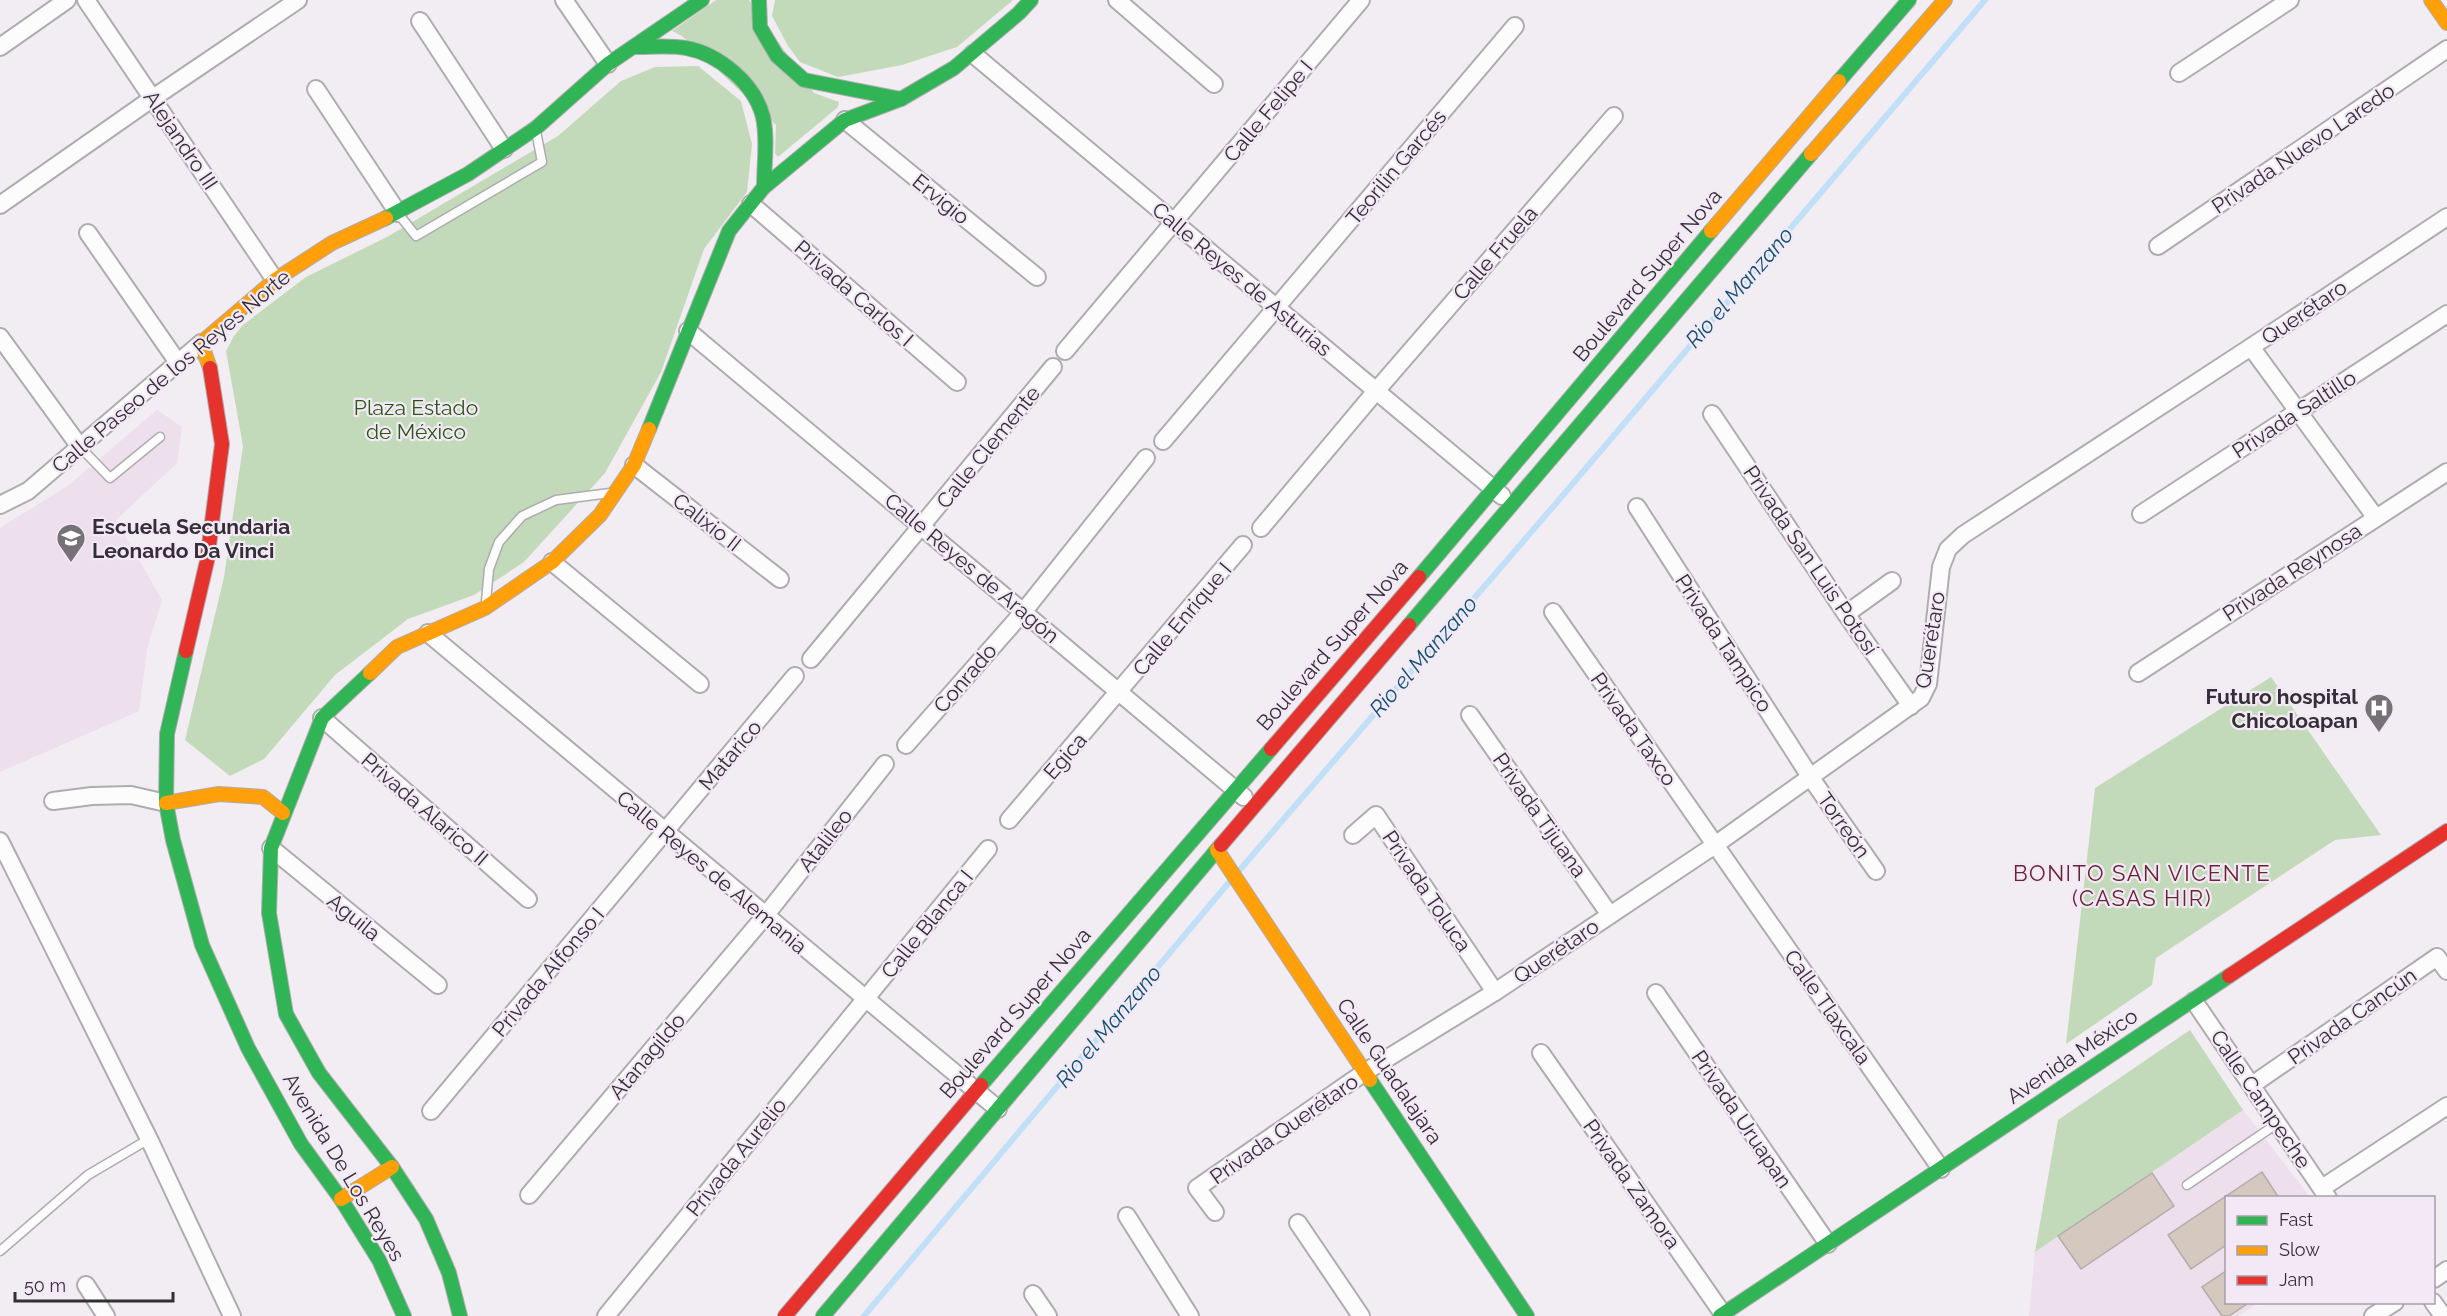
<svg xmlns="http://www.w3.org/2000/svg" width="2447" height="1316" font-family="Raleway,sans-serif">
	<style>
		.education { fill: #eddfeb }
		.green { fill: #c2dab9 }
		.lines { fill: none; stroke-linecap: round; stroke-linejoin: round }
		.stream { stroke: #c1e0f7; stroke-width: 6 }
		.building { fill: #d5c8be; stroke: #b1acae; stroke-width: 1.5 }
		.lane-casing { stroke: #afacb0; stroke-width: 11 }
		.street-casing { stroke: #afacb0; stroke-width: 20 }
		.fast-casing { stroke: #afacb0; stroke-width: 16 }
		.slow-casing { stroke: #afacb0; stroke-width: 16 }
		.jam-casing { stroke: #afacb0; stroke-width: 16 }
		.lane { stroke: #fdfcfd; stroke-width: 8 }
		.street { stroke: #fdfcfd; stroke-width: 16 }
		.fast { stroke: #30b455; stroke-width: 14 }
		.slow { stroke: #ff9f0a; stroke-width: 14 }
		.jam { stroke: #e5322d; stroke-width: 14 }
		.labels { text-anchor: middle; dominant-baseline: central; stroke-width: 4.5; stroke-linejoin: round; paint-order: stroke }
		.street-label { font-size: 21px; fill: #332f34; stroke: #f3e9f6 }
		.park-label { font-size: 21px; fill: #295714; stroke: #f3e9f6 }
		.poi-label { font-size: 21px; font-weight: bold; fill: #332f34; stroke: #f3e9f6; text-anchor: start }
		.water-label { font-size: 22px; font-style: italic; fill: #0f5071; stroke: #f3e9f6 }
		.neighbourhood-label { font-size: 22px; letter-spacing: 1.5px; fill: #682334; stroke: #f3e9f6 }
	</style>
	<rect width="100%" height="100%" fill="#f2ecf3"/>
	<!-- education -->
	<g class="education">
		<path d="M 157,410 L 182,427 L 177,463 L 116,520 L 162,600 L 147,649 L 139,711 L 0,772 L 0,528 L 69,485 Z"/>
		<path d="M 2243,1110 L 2310,1197 L 2226,1198 L 2226,1302 L 2258,1303 L 2238,1316 L 2029,1316 L 2035,1252 Z"/>
	</g>
	<!-- green -->
	<g class="green">
		<path d="M 716,0 L 749,0 L 814,93 L 839,102 L 838,107 L 778,157 L 775,153 L 776,125 L 682,36 L 672,31 Z"/>
		<path d="M 775,0 L 1013,0 L 957,47 L 902,65 L 838,77 L 800,62 L 788,46 L 772,16 Z"/>
		<path d="M 698,66 L 741,101 L 752,144 L 747,192 L 704,249 L 661,372 L 605,473 L 524,562 L 474,595 L 408,619 L 335,675 L 264,759 L 230,776 L 185,740 L 224,577 L 243,446 L 226,351 L 234,336 L 243,325 L 306,277 L 387,237 L 558,136 L 621,81 L 655,67 Z"/>
		<path d="M 2271,677 L 2381,835 L 2335,840 L 2156,958 L 2152,985 L 2066,1044 L 2095,788 Z"/>
		<path d="M 2190,1030 L 2243,1110 L 2035,1252 L 2058,1120 Z"/>
	</g>
	<g class="lines">
		<!-- stream -->
		<g class="stream">
			<path d="M 1238,872 L 1558,501 L 1985,0"/>
			<path d="M 864,1316 L 1231,880"/>
		</g>
	</g>
	<!-- building -->
	<g class="building">
		<path d="M 2262,1172 L 2279,1198 L 2226,1198 L 2226,1245 L 2191,1269 L 2168,1235 Z"/>
		<path d="M 2152,1173 L 2174,1206 L 2081,1269 L 2058,1236 Z"/>
		<path d="M 2226,1271 L 2226,1302 L 2250,1302 L 2229,1316 L 2222,1316 L 2202,1287 Z"/>
	</g>
	<g class="lines">
		<!-- lane casing -->
		<g class="lane-casing">
			<g id="lane">
				<path d="M 400,216 L 416,236 L 542,162 L 536,131"/>
				<path d="M 80,447 L 110,478 L 160,437"/>
				<path d="M 486,601 L 489,569 L 499,542 L 522,516 L 556,500 L 610,493"/>
				<path d="M 2187,1185 L 2278,1123"/>
				<path d="M 0,1251 L 88,1175 L 149,1139"/>
			</g>
		</g>
		<!-- street casing -->
		<g class="street-casing">
			<g id="street">
				<path d="M 86,0 L 275,280"/>
				<path d="M 564,0 L 608,64"/>
				<path d="M 1117,0 L 1214,84"/>
				<path d="M 420,21 L 504,149"/>
				<path d="M 0,47 L 67,0"/>
				<path d="M 973,54 L 1502,496"/>
				<path d="M 2179,73 L 2290,0"/>
				<path d="M 316,89 L 398,213"/>
				<path d="M 845,120 L 1037,277"/>
				<path d="M 751,204 L 957,382"/>
				<path d="M 0,205 L 153,98 L 298,0"/>
				<path d="M 88,233 L 179,364"/>
				<path d="M 2158,246 L 2447,49"/>
				<path d="M 688,331 L 1244,797"/>
				<path d="M 0,337 L 80,447"/>
				<path d="M 2251,347 L 2376,518"/>
				<path d="M 1065,351 L 1361,0"/>
				<path d="M 1712,414 L 1846,614 L 1911,706"/>
				<path d="M 1163,441 L 1515,26"/>
				<path d="M 634,465 L 780,579"/>
				<path d="M 0,505 L 28,491 L 201,343"/>
				<path d="M 1637,507 L 1811,778 L 1876,871"/>
				<path d="M 2141,514 L 2447,314"/>
				<path d="M 1261,528 L 1376,391 L 1614,116"/>
				<path d="M 552,562 L 700,684"/>
				<path d="M 1553,612 L 1941,1169"/>
				<path d="M 1846,614 L 1892,581"/>
				<path d="M 428,633 L 998,1109"/>
				<path d="M 811,659 L 1053,367"/>
				<path d="M 2138,673 L 2447,472"/>
				<path d="M 1470,715 L 1610,915"/>
				<path d="M 322,718 L 528,899"/>
				<path d="M 906,745 L 1024,611 L 1146,458"/>
				<path d="M 53,801 L 92,796 L 131,795 L 166,803"/>
				<path d="M 1009,820 L 1243,545"/>
				<path d="M 1353,835 L 1376,815 L 1495,992"/>
				<path d="M 0,841 L 149,1139 L 232,1316"/>
				<path d="M 271,848 L 438,985"/>
				<path d="M 1656,993 L 1828,1244"/>
				<path d="M 2194,1001 L 2328,1198"/>
				<path d="M 1541,1053 L 1723,1314"/>
				<path d="M 2252,1085 L 2437,957 L 2447,971"/>
				<path d="M 431,1111 L 795,676"/>
				<path d="M 2322,1188 L 2447,1106"/>
				<path d="M 529,1195 L 765,916 L 885,764"/>
				<path d="M 1215,1212 L 1197,1188 L 1365,1072 L 1495,992 L 1715,845 L 1921,698 L 1928,684 L 1941,567 L 1948,549 L 1963,535 L 2251,347 L 2447,217"/>
				<path d="M 1127,1216 L 1190,1316"/>
				<path d="M 1298,1223 L 1361,1316"/>
				<path d="M 2434,1279 L 2447,1270"/>
				<path d="M 86,1285 L 106,1316"/>
				<path d="M 1033,1294 L 1048,1316"/>
				<path d="M 2433,1302 L 2443,1316"/>
				<path d="M 606,1316 L 988,849"/>
				<path d="M 2373,1316 L 2395,1302"/>
			</g>
		</g>
		<!-- fast casing -->
		<g class="fast-casing">
			<g id="fast">
				<path d="M 759,0 L 760,27 L 777,56 L 804,80 L 901,99"/>
				<path d="M 635,47 C 652,47 670,45 686,48 C 719,54 755,84 763,117 C 768,139 764,164 764,187"/>
				<path d="M 1839,81 L 1909,0"/>
				<path d="M 386,218 L 468,174 L 536,128 L 608,64 L 702,0"/>
				<path d="M 649,429 L 729,231 L 764,187 L 845,120 L 901,99 L 954,68 L 1019,13 L 1031,0"/>
				<path d="M 1419,577 L 1711,231"/>
				<path d="M 1409,625 L 1811,154"/>
				<path d="M 186,651 L 167,734 L 166,803 L 173,840 L 202,945 L 248,1048 L 301,1144 L 341,1199 L 379,1260 L 404,1316"/>
				<path d="M 370,673 L 322,718 L 271,848 L 269,913 L 286,1014 L 319,1073 L 392,1167 L 426,1219 L 449,1273 L 460,1316"/>
				<path d="M 1370,1080 L 1527,1316"/>
				<path d="M 981,1085 L 1271,749"/>
				<path d="M 823,1316 L 1221,845"/>
				<path d="M 1720,1316 L 2229,976"/>
			</g>
		</g>
		<!-- slow casing -->
		<g class="slow-casing">
			<g id="slow">
				<path d="M 2431,0 L 2447,23"/>
				<path d="M 1811,154 L 1945,0"/>
				<path d="M 1711,231 L 1839,81"/>
				<path d="M 210,368 L 201,343 L 275,280 L 332,243 L 386,218"/>
				<path d="M 370,673 L 397,647 L 485,608 L 552,562 L 600,515 L 634,465 L 649,429"/>
				<path d="M 166,803 L 219,794 L 263,797 L 283,813"/>
				<path d="M 1217,850 L 1370,1080"/>
				<path d="M 341,1199 L 392,1167"/>
			</g>
		</g>
		<!-- jam casing -->
		<g class="jam-casing">
			<g id="jam">
				<path d="M 186,651 L 207,561 L 222,444 L 210,368"/>
				<path d="M 1271,749 L 1419,577"/>
				<path d="M 1221,845 L 1409,625"/>
				<path d="M 2229,976 L 2447,831"/>
				<path d="M 785,1316 L 981,1085"/>
			</g>
		</g>
		<!-- lane -->
		<use href="#lane" class="lane"/>
		<!-- street -->
		<use href="#street" class="street"/>
		<!-- fast -->
		<use href="#fast" class="fast"/>
		<!-- slow -->
		<use href="#slow" class="slow"/>
		<!-- jam -->
		<use href="#jam" class="jam"/>
	</g>
	<!-- icons -->
	<defs>
		<g id="school-pin" transform="scale(1.5)"><path d="M0 17L-7.5 6A9.5 9.5 0 1 1 7.5 6Z" fill="#767177" stroke="#f3e9f6"/><path d="M0-5L7-2L0 1L-7-2ZM-4 1L0 2.5L4 1V4Q0 6-4 4Z" fill="#fff"/></g>
		<g id="hospital-pin" transform="scale(1.5)"><path d="M0 17L-7.5 6A9.5 9.5 0 1 1 7.5 6Z" fill="#767177" stroke="#f3e9f6"/><path d="M-5-5h3v3.5h4V-5h3V5h-3V1.5h-4V5h-3Z" fill="#fff"/></g>
	</defs>
	<g fill-rule="evenodd">
		<use href="#school-pin" x="71" y="538"/>
		<use href="#hospital-pin" x="2379" y="708"/>
	</g>
	<g class="labels">
		<!-- street labels -->
		<g class="street-label">
			<text transform="translate(1268 111) rotate(-50)">Calle Felipe I</text>
			<text transform="translate(181 140) rotate(56)">Alejandro III</text>
			<text transform="translate(2303 148) rotate(-34)">Privada Nuevo Laredo</text>
			<text transform="translate(1396 167) rotate(-50)">Teorilin Garcés</text>
			<text transform="translate(941 199) rotate(39)">Ervigio</text>
			<text transform="translate(1495 253) rotate(-49)">Calle Fruela</text>
			<text transform="translate(1647 275) rotate(-50)">Boulevard Super Nova</text>
			<text transform="translate(1242 279) rotate(40)">Calle Reyes de Asturias</text>
			<text transform="translate(854 293) rotate(41)">Privada Carlos I</text>
			<text transform="translate(2304 312) rotate(-34)">Querétaro</text>
			<text transform="translate(171 371) rotate(-40)">Calle Paseo de los Reyes Norte</text>
			<text transform="translate(2294 414) rotate(-33)">Privada Saltillo</text>
			<text transform="translate(988 447) rotate(-51)">Calle Clemente</text>
			<text transform="translate(707 522) rotate(38)">Calixio II</text>
			<text transform="translate(1811 560) rotate(56)">Privada San Luis Potosí</text>
			<text transform="translate(972 568) rotate(40)">Calle Reyes de Aragón</text>
			<text transform="translate(2292 572) rotate(-33)">Privada Reynosa</text>
			<text transform="translate(1182 619) rotate(-50)">Calle Enrique I</text>
			<text transform="translate(1930 640) rotate(-81)">Querétaro</text>
			<text transform="translate(1724 643) rotate(57)">Privada Tampico</text>
			<text transform="translate(1332 645) rotate(-49)">Boulevard Super Nova</text>
			<text transform="translate(965 678) rotate(-49)">Conrado</text>
			<text transform="translate(1634 729) rotate(55)">Privada Taxco</text>
			<text transform="translate(730 755) rotate(-50)">Matarico</text>
			<text transform="translate(1065 756) rotate(-49)">Egica</text>
			<text transform="translate(425 809) rotate(41)">Privada Alarico II</text>
			<text transform="translate(1540 815) rotate(55)">Privada Tijuana</text>
			<text transform="translate(1844 825) rotate(55)">Torreón</text>
			<text transform="translate(825 840) rotate(-52)">Atalileo</text>
			<text transform="translate(712 872) rotate(40)">Calle Reyes de Alemania</text>
			<text transform="translate(1427 891) rotate(56)">Privada Toluca</text>
			<text transform="translate(354 917) rotate(39)">Aguila</text>
			<text transform="translate(927 924) rotate(-51)">Calle Blanca I</text>
			<text transform="translate(1556 951) rotate(-34)">Querétaro</text>
			<text transform="translate(548 972) rotate(-50)">Privada Alfonso I</text>
			<text transform="translate(1828 1007) rotate(55)">Calle Tlaxcala</text>
			<text transform="translate(1015 1013) rotate(-49)">Boulevard Super Nova</text>
			<text transform="translate(2352 1016) rotate(-35)">Privada Cancún</text>
			<text transform="translate(647 1056) rotate(-50)">Atanagildo</text>
			<text transform="translate(2072 1056) rotate(-34)">Avenida México</text>
			<text transform="translate(1390 1071) rotate(56)">Calle Guadalajara</text>
			<text transform="translate(2261 1099) rotate(56)">Calle Campeche</text>
			<text transform="translate(1742 1119) rotate(56)">Privada Uruapan</text>
			<text transform="translate(1284 1129) rotate(-35)">Privada Querétaro</text>
			<text transform="translate(736 1157) rotate(-51)">Privada Aurelio</text>
			<text transform="translate(344 1167) rotate(59)">Avenida De Los Reyes</text>
			<text transform="translate(1632 1184) rotate(55)">Privada Zamora</text>
		</g>
		<!-- park labels -->
		<g class="park-label">
			<text x="416" y="407">Plaza Estado<tspan x="416" dy="24">de México</tspan></text>
		</g>
		<!-- poi labels -->
		<g class="poi-label">
			<text x="92" y="526">Escuela Secundaria<tspan x="92" dy="24">Leonardo Da Vinci</tspan></text>
			<text x="2358" y="696" text-anchor="end">Futuro hospital<tspan x="2358" dy="24">Chicoloapan</tspan></text>
		</g>
		<!-- water labels -->
		<g class="water-label">
			<text transform="translate(1739 287) rotate(-49)">Rio el Manzano</text>
			<text transform="translate(1423 656) rotate(-49)">Rio el Manzano</text>
			<text transform="translate(1108 1026) rotate(-50)">Rio el Manzano</text>
		</g>
		<!-- neighbourhood labels -->
		<g class="neighbourhood-label">
			<text x="2142" y="873">BONITO SAN VICENTE<tspan x="2142" dy="25">(CASAS HIR)</tspan></text>
		</g>
	</g>
	<!-- legend -->
	<rect x="2225" y="1196" width="210" height="108" fill="#f3e9f6" stroke="#a69fa8" stroke-width="1.5"/>
	<rect x="2237" y="1216" width="30" height="9" fill="#30b455" stroke="#a69fa8" stroke-width="1.5"/>
	<text x="2279" y="1226" font-size="18" fill="#332f34">Fast</text>
	<rect x="2237" y="1246" width="30" height="9" fill="#ff9f0a" stroke="#a69fa8" stroke-width="1.5"/>
	<text x="2279" y="1256" font-size="18" fill="#332f34">Slow</text>
	<rect x="2237" y="1276" width="30" height="9" fill="#e5322d" stroke="#a69fa8" stroke-width="1.5"/>
	<text x="2279" y="1286" font-size="18" fill="#332f34">Jam</text>
	<!-- scale -->
	<path d="M15 1292v9h158v-9" fill="none" stroke="#332f34" stroke-width="3"/>
	<text x="24" y="1292" font-size="18" fill="#332f34" stroke="#f3e9f6" stroke-width="4.5" paint-order="stroke">50 m</text>
</svg>
